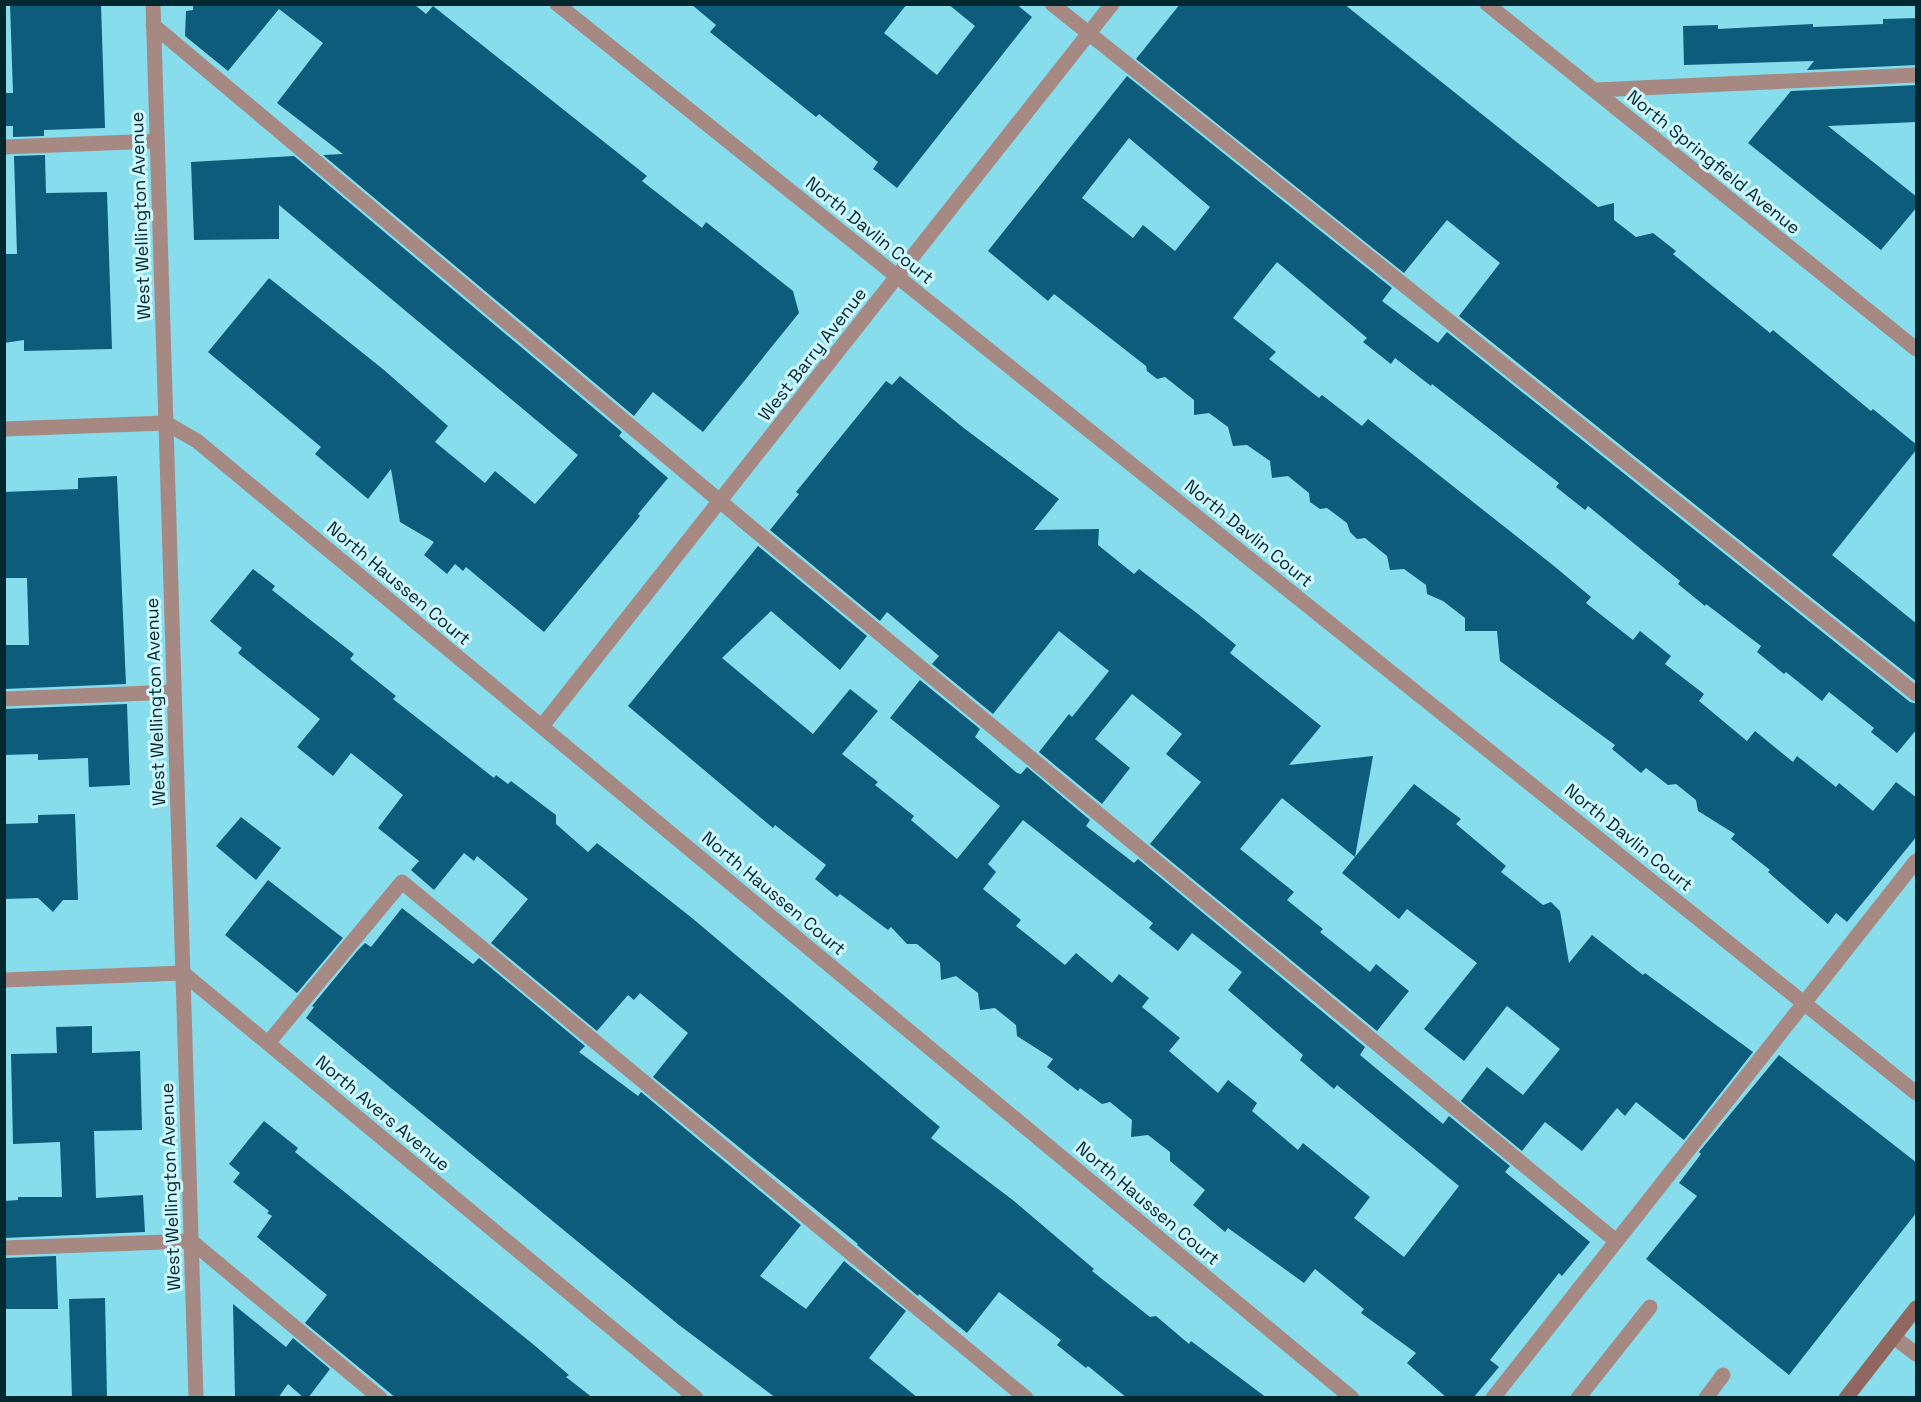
<svg xmlns="http://www.w3.org/2000/svg" width="1921" height="1402" font-family="'Space Grotesk',sans-serif">
	<style>
		.building { fill: #0d5c7b; fill-rule: evenodd }
		.lines { fill: none; stroke-linecap: round; stroke-linejoin: round }
		.service { stroke: #a78983; stroke-width: 15 }
		.minor { stroke: #a78983; stroke-width: 15 }
		.secondary { stroke: #92675f; stroke-width: 15 }
		.labels { text-anchor: middle; dominant-baseline: central; stroke-width: 6; stroke-linejoin: round; paint-order: stroke }
		.street-label { font-size: 18px; fill: #01282e; stroke: #cef7ff }
	</style>
	<rect width="100%" height="100%" fill="#88dded"/>
	<!-- building -->
	<g class="building">
		<path d="M 10,4 L 101,4 L 105,128 L 44,130 L 44,136 L 13,137 L 13,126 L 6,126 L 6,93 L 13,93 Z"/>
		<path d="M 193,4 L 414,4 L 426,14 L 433,6 L 647,176 L 642,181 L 702,228 L 706,222 L 793,291 L 799,313 L 703,432 L 653,392 L 634,416 L 323,155 L 343,154 L 277,103 L 323,43 L 279,9 L 228,71 L 185,36 L 186,11 L 193,10 Z"/>
		<path d="M 691,4 L 907,4 L 884,33 L 937,75 L 975,26 L 948,4 L 1016,4 L 1032,17 L 897,188 L 873,169 L 878,162 L 819,114 L 816,117 L 710,32 L 716,25 Z"/>
		<path d="M 1180,4 L 1344,4 L 1598,207 L 1614,203 L 1614,220 L 1636,237 L 1653,233 L 1676,251 L 1673,254 L 1770,333 L 1773,330 L 1871,411 L 1873,409 L 1917,445 L 1917,449 L 1832,555 L 1917,624 L 1917,682 L 1459,316 L 1500,263 L 1447,220 L 1404,273 L 1136,59 Z"/>
		<path d="M 1917,18 L 1917,65 L 1807,70 L 1814,61 L 1684,65 L 1683,26 L 1718,25 L 1718,29 L 1813,24 L 1813,27 L 1883,24 L 1883,19 Z"/>
		<path d="M 1127,76 L 1392,288 L 1382,301 L 1438,343 L 1447,332 L 1910,702 L 1917,704 L 1917,729 L 1897,753 L 1871,732 L 1874,728 L 1829,692 L 1822,701 L 1786,672 L 1784,674 L 1757,652 L 1761,646 L 1706,604 L 1705,606 L 1678,584 L 1680,581 L 1588,506 L 1585,510 L 1556,487 L 1559,483 L 1432,384 L 1431,386 L 1395,358 L 1391,364 L 1363,342 L 1367,338 L 1277,262 L 1233,318 L 1276,352 L 1269,359 L 1319,398 L 1322,395 L 1362,426 L 1368,419 L 1554,566 L 1591,597 L 1586,603 L 1633,640 L 1640,631 L 1671,656 L 1665,664 L 1704,694 L 1699,701 L 1747,741 L 1755,731 L 1793,762 L 1797,756 L 1836,787 L 1839,783 L 1873,811 L 1896,782 L 1917,798 L 1917,836 L 1847,922 L 1836,913 L 1828,924 L 1768,872 L 1770,870 L 1731,839 L 1735,834 L 1698,811 L 1696,800 L 1676,784 L 1668,785 L 1646,768 L 1641,773 L 1612,749 L 1615,745 L 1500,661 L 1497,631 L 1465,631 L 1465,618 L 1443,601 L 1427,594 L 1426,585 L 1404,569 L 1390,570 L 1387,556 L 1365,538 L 1357,539 L 1350,532 L 1347,523 L 1327,508 L 1320,509 L 1310,502 L 1309,493 L 1288,476 L 1272,478 L 1270,461 L 1247,445 L 1233,446 L 1228,427 L 1209,413 L 1194,415 L 1194,400 L 1165,377 L 1157,379 L 1147,371 L 1146,366 L 1054,294 L 1048,301 L 988,251 ZM 1129,138 L 1210,207 L 1175,251 L 1143,225 L 1133,238 L 1082,198 Z"/>
		<path d="M 1917,85 L 1917,122 L 1828,126 L 1917,197 L 1917,207 L 1881,250 L 1748,143 L 1791,91 Z"/>
		<path d="M 45,155 L 46,193 L 107,192 L 112,349 L 24,351 L 24,340 L 4,343 L 4,254 L 17,254 L 14,156 Z"/>
		<path d="M 294,156 L 622,432 L 619,436 L 668,478 L 638,514 L 640,516 L 544,632 L 466,567 L 463,571 L 455,564 L 447,574 L 424,555 L 434,542 L 400,522 L 391,469 L 368,499 L 315,454 L 321,447 L 208,352 L 269,278 L 384,370 L 448,426 L 435,442 L 485,483 L 495,471 L 535,504 L 578,455 L 279,205 L 279,239 L 194,240 L 191,162 Z"/>
		<path d="M 900,376 L 965,429 L 1059,499 L 1034,530 L 1099,529 L 1098,545 L 1134,574 L 1139,569 L 1198,614 L 1236,645 L 1230,653 L 1321,726 L 1289,765 L 1373,756 L 1355,857 L 1282,798 L 1240,849 L 1294,892 L 1287,900 L 1323,929 L 1320,932 L 1370,972 L 1376,964 L 1409,991 L 1377,1031 L 1150,844 L 1201,782 L 1166,754 L 1182,734 L 1132,694 L 1095,739 L 1130,768 L 1102,804 L 1039,752 L 1069,714 L 1072,717 L 1109,671 L 1059,631 L 993,714 L 932,664 L 939,656 L 887,612 L 880,621 L 770,530 L 799,494 L 796,492 L 886,381 L 892,385 Z"/>
		<path d="M 117,476 L 126,684 L 4,689 L 4,645 L 29,645 L 27,578 L 4,578 L 4,492 L 78,489 L 78,478 Z"/>
		<path d="M 758,546 L 867,636 L 840,670 L 771,611 L 722,658 L 813,734 L 850,689 L 878,711 L 842,754 L 878,782 L 875,785 L 914,816 L 911,820 L 957,859 L 1000,806 L 890,718 L 920,680 L 980,729 L 975,737 L 1017,773 L 1021,774 L 1027,767 L 1090,820 L 1086,826 L 1134,863 L 1138,859 L 1365,1047 L 1360,1055 L 1443,1124 L 1449,1116 L 1510,1166 L 1505,1172 L 1590,1242 L 1562,1276 L 1559,1273 L 1490,1360 L 1499,1367 L 1473,1398 L 1447,1398 L 1407,1363 L 1416,1353 L 1361,1313 L 1364,1309 L 1315,1269 L 1304,1283 L 1228,1228 L 1225,1232 L 1193,1205 L 1205,1190 L 1170,1161 L 1170,1152 L 1148,1135 L 1131,1137 L 1132,1120 L 1110,1102 L 1102,1104 L 1080,1088 L 1078,1091 L 1047,1067 L 1053,1059 L 1017,1036 L 1016,1025 L 995,1008 L 980,1010 L 978,993 L 956,976 L 941,980 L 940,963 L 917,944 L 907,944 L 891,927 L 888,930 L 840,894 L 837,897 L 815,879 L 826,865 L 775,825 L 773,828 L 628,706 ZM 1023,820 L 1153,923 L 1149,928 L 1178,951 L 1192,933 L 1242,972 L 1228,990 L 1303,1055 L 1300,1060 L 1334,1089 L 1337,1085 L 1459,1186 L 1404,1257 L 1354,1218 L 1370,1197 L 1303,1143 L 1298,1150 L 1252,1111 L 1257,1103 L 1228,1080 L 1218,1093 L 1169,1051 L 1180,1038 L 1142,1007 L 1149,998 L 1119,974 L 1112,983 L 1076,953 L 1065,965 L 1016,926 L 1021,920 L 983,889 L 996,872 L 988,864 Z"/>
		<path d="M 253,569 L 275,586 L 272,590 L 354,654 L 350,659 L 396,696 L 393,699 L 494,778 L 496,775 L 508,784 L 511,781 L 556,815 L 556,824 L 588,852 L 597,843 L 692,918 L 940,1127 L 931,1138 L 1014,1201 L 1094,1269 L 1092,1271 L 1150,1317 L 1156,1316 L 1189,1344 L 1191,1341 L 1267,1398 L 1127,1398 L 1088,1366 L 1086,1368 L 1057,1345 L 1061,1340 L 999,1292 L 967,1333 L 919,1294 L 918,1296 L 857,1245 L 858,1244 L 653,1077 L 688,1033 L 640,993 L 634,1000 L 628,995 L 597,1031 L 491,943 L 528,899 L 477,856 L 474,861 L 464,853 L 434,890 L 411,870 L 419,861 L 378,828 L 403,795 L 351,753 L 333,776 L 297,747 L 320,719 L 238,653 L 242,648 L 210,621 Z"/>
		<path d="M 127,704 L 130,785 L 89,787 L 88,758 L 38,760 L 38,754 L 4,755 L 4,709 Z"/>
		<path d="M 1414,784 L 1461,819 L 1456,824 L 1506,866 L 1501,872 L 1543,905 L 1551,902 L 1560,911 L 1569,963 L 1592,935 L 1643,975 L 1645,973 L 1753,1052 L 1684,1140 L 1636,1102 L 1625,1116 L 1617,1108 L 1582,1151 L 1545,1122 L 1522,1151 L 1461,1101 L 1487,1067 L 1523,1095 L 1560,1049 L 1507,1006 L 1464,1061 L 1424,1029 L 1477,963 L 1407,909 L 1399,919 L 1342,873 Z"/>
		<path d="M 75,814 L 78,900 L 63,900 L 53,912 L 38,898 L 4,899 L 4,824 L 38,823 L 38,815 Z"/>
		<path d="M 241,817 L 281,848 L 256,880 L 216,846 Z"/>
		<path d="M 268,880 L 343,938 L 297,993 L 225,935 Z"/>
		<path d="M 402,908 L 473,964 L 479,958 L 585,1046 L 579,1052 L 638,1096 L 641,1092 L 801,1225 L 760,1276 L 806,1309 L 844,1261 L 906,1311 L 869,1358 L 918,1398 L 776,1398 L 679,1325 L 306,1018 L 314,1007 L 312,1006 L 358,950 L 365,943 L 371,947 Z"/>
		<path d="M 92,1026 L 92,1053 L 140,1051 L 142,1130 L 94,1131 L 96,1198 L 143,1195 L 145,1232 L 4,1238 L 4,1201 L 18,1200 L 18,1197 L 62,1197 L 60,1142 L 13,1144 L 11,1054 L 57,1053 L 56,1027 Z"/>
		<path d="M 1779,1055 L 1917,1163 L 1917,1212 L 1789,1375 L 1646,1259 L 1697,1196 L 1679,1183 L 1701,1154 L 1699,1152 Z"/>
		<path d="M 264,1121 L 298,1148 L 295,1152 L 534,1345 L 569,1375 L 566,1377 L 593,1398 L 396,1398 L 305,1323 L 327,1295 L 257,1237 L 272,1216 L 267,1213 L 269,1211 L 233,1182 L 240,1173 L 229,1164 Z"/>
		<path d="M 56,1256 L 58,1309 L 4,1309 L 4,1258 Z"/>
		<path d="M 105,1298 L 107,1398 L 72,1398 L 69,1299 Z"/>
		<path d="M 233,1304 L 286,1347 L 293,1338 L 330,1369 L 308,1398 L 304,1398 L 288,1384 L 278,1398 L 235,1398 Z"/>
	</g>
	<g class="lines">
		<!-- service -->
		<g class="service">
			<path d="M 1052,4 L 1916,694"/>
			<path d="M 153,25 L 759,534 L 1616,1241"/>
			<path d="M 1596,90 L 1916,75"/>
			<path d="M 4,147 L 157,141"/>
			<path d="M 4,699 L 174,692"/>
			<path d="M 268,1043 L 402,882 L 1026,1398"/>
			<path d="M 4,1248 L 191,1241 L 380,1398"/>
			<path d="M 1894,1337 L 1916,1354"/>
			<path d="M 1493,1398 L 1916,861"/>
			<path d="M 1578,1398 L 1650,1307"/>
			<path d="M 1706,1398 L 1723,1375"/>
		</g>
		<!-- minor -->
		<g class="minor">
			<path d="M 153,4 L 196,1398"/>
			<path d="M 557,4 L 1916,1093"/>
			<path d="M 1487,4 L 1916,349"/>
			<path d="M 4,429 L 166,423 L 197,441 L 1352,1398"/>
			<path d="M 542,726 L 1112,4"/>
			<path d="M 4,980 L 183,973 L 696,1398"/>
		</g>
		<!-- secondary -->
		<path class="secondary" d="M 1846,1398 L 1916,1308"/>
	</g>
	<g class="labels">
		<!-- street labels -->
		<g class="street-label">
			<text transform="translate(1714 162) rotate(39)">North Springfield Avenue</text>
			<text transform="translate(140 216) rotate(-92)">West Wellington Avenue</text>
			<text transform="translate(870 230) rotate(39)">North Davlin Court</text>
			<text transform="translate(812 354) rotate(-52)">West Barry Avenue</text>
			<text transform="translate(1249 533) rotate(39)">North Davlin Court</text>
			<text transform="translate(399 583) rotate(40)">North Haussen Court</text>
			<text transform="translate(155 702) rotate(-92)">West Wellington Avenue</text>
			<text transform="translate(1629 837) rotate(39)">North Davlin Court</text>
			<text transform="translate(774 893) rotate(40)">North Haussen Court</text>
			<text transform="translate(383 1113) rotate(40)">North Avers Avenue</text>
			<text transform="translate(170 1187) rotate(-92)">West Wellington Avenue</text>
			<text transform="translate(1148 1203) rotate(40)">North Haussen Court</text>
		</g>
	</g>
	<!-- border -->
	<rect width="1921" height="1402" fill="none" stroke="#01282e" stroke-width="12"/>
</svg>
